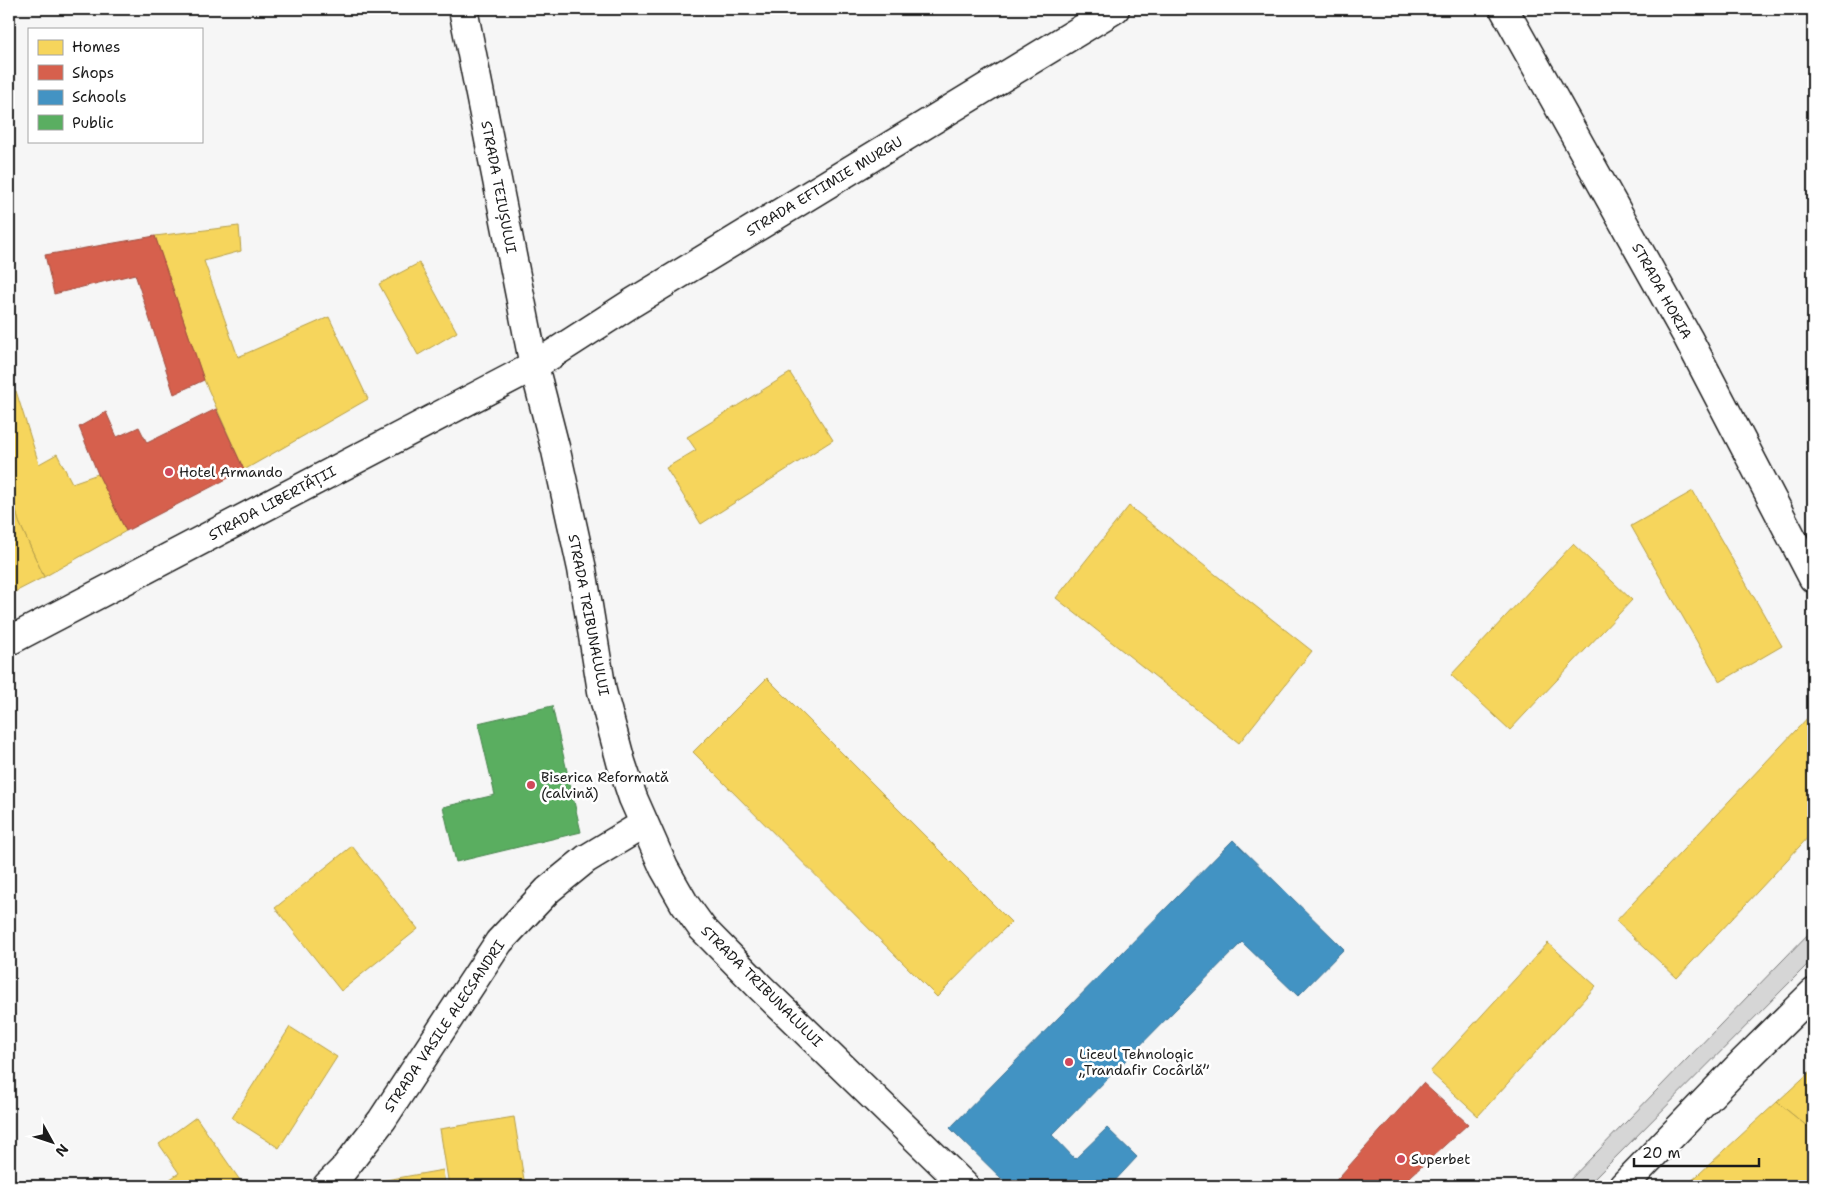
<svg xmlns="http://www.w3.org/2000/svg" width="1822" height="1195" font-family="'Shantell Sans',sans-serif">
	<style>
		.green { fill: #d6d6d6; stroke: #797979 }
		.homes { fill: #f6d55c; stroke: #b59e49 }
		.shops { fill: #d6604d; stroke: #9e4c3e }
		.schools { fill: #4393c3; stroke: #376f91 }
		.public { fill: #5aae61; stroke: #47824c }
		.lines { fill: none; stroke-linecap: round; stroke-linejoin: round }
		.minor-casing { stroke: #1c1c1c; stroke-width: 31 }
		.primary-casing { stroke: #1c1c1c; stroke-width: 31 }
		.minor { stroke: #fff; stroke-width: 28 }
		.primary { stroke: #fff; stroke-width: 28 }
		.poi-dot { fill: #d1495b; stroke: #fff; stroke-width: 2 }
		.labels { text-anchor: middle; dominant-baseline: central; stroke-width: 5; stroke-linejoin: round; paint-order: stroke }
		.street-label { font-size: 14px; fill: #1c1c1c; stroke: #fff }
		.poi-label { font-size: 14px; fill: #1c1c1c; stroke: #fff; text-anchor: start }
	</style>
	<rect width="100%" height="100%" fill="#f6f6f6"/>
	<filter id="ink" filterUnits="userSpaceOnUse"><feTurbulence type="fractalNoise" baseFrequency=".02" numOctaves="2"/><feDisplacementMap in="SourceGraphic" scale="10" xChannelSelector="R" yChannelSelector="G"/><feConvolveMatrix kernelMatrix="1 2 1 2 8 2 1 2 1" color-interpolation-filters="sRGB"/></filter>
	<g filter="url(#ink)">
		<!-- green -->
		<path class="green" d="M 1813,929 L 1813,959 L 1587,1186 L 1564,1186 Z"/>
		<!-- homes -->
		<g class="homes">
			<path d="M 239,226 L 241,251 L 204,261 L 238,357 L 329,317 L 368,399 L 244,470 L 204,380 L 155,236 Z"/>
			<path d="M 419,263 L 457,332 L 418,355 L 379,284 Z"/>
			<path d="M 790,373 L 833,440 L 701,524 L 666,468 L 696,450 L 687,437 Z"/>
			<path d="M 16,391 L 39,464 L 57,454 L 72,483 L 98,474 L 126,531 L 44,577 L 19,522 L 9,485 L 9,394 Z"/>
			<path d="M 9,485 L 19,522 L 44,577 L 9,595 Z"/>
			<path d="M 1693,491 L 1782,646 L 1720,682 L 1631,526 Z"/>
			<path d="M 1129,506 L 1312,651 L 1239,743 L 1056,598 Z"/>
			<path d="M 1573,544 L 1632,600 L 1510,730 L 1451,675 Z"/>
			<path d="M 767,678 L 1011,922 L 937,997 L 693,752 Z"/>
			<path d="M 1813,712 L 1813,832 L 1677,978 L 1616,921 Z"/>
			<path d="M 352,846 L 418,929 L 341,991 L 275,908 Z"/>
			<path d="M 1548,943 L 1596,986 L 1478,1116 L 1430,1072 Z"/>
			<path d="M 290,1027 L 337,1057 L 279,1148 L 232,1118 Z"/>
			<path d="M 1813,1069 L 1813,1131 L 1777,1102 Z"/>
			<path d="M 1777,1102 L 1813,1131 L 1813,1186 L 1686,1186 Z"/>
			<path d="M 196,1117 L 244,1186 L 160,1186 L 179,1173 L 159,1144 Z"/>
			<path d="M 514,1117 L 525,1186 L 449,1186 L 440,1129 Z"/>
			<path d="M 443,1170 L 445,1186 L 369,1186 L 369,1183 Z"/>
		</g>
		<!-- shops -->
		<g class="shops">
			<path d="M 155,236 L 204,380 L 174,394 L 135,274 L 54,294 L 45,255 Z"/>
			<path d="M 216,409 L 244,470 L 126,531 L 98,474 L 79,427 L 106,412 L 117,437 L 139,427 L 147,443 Z"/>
			<path d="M 1423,1083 L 1468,1124 L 1400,1186 L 1333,1186 L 1332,1185 Z"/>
		</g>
		<!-- schools -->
		<path class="schools" d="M 1233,840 L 1344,949 L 1298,996 L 1242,942 L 1052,1135 L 1075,1159 L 1107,1128 L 1137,1157 L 1110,1186 L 1009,1186 L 950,1128 Z"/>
		<!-- public -->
		<path class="public" d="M 552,706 L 581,832 L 456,862 L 443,807 L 495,795 L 478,723 Z"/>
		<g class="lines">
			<!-- minor casing -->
			<g class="minor-casing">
				<g id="minor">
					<path d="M 463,9 L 534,366"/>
					<path d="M 327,1186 L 343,1170 L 382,1120 L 499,942 L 548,890 L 586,859 L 644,824"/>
				</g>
			</g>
			<!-- primary casing -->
			<g class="primary-casing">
				<g id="primary">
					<path d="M 1504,9 L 1688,338 L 1813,578"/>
					<path d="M 534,366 L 556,451 L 582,569 L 602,691 L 621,762 L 633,798 L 664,868 L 684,903 L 702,928 L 760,987 L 965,1186"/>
					<path d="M 9,641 L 534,366 L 632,303 L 1115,9"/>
					<path d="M 1623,1186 L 1743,1062 L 1813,993"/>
				</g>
			</g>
			<!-- minor -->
			<use href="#minor" class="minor"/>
			<!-- primary -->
			<use href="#primary" class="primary"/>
		</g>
	</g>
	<!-- markers -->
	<g class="poi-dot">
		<circle cx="169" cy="472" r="5"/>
		<circle cx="531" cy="785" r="5"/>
		<circle cx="1069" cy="1062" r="5"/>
		<circle cx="1401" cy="1159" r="5"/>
	</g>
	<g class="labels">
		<!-- street labels -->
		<g class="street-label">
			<text transform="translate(824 186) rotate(-31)">STRADA EFTIMIE MURGU</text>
			<text transform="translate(499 187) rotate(79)">STRADA TEIUȘULUI</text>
			<text transform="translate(1662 291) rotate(61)">STRADA HORIA</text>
			<text transform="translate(272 503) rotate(-28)">STRADA LIBERTĂȚII</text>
			<text transform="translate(589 615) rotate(79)">STRADA TRIBUNALULUI</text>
			<text transform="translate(762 986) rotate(45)">STRADA TRIBUNALULUI</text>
			<text transform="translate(444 1026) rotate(-56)">STRADA VASILE ALECSANDRI</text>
		</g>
		<!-- poi labels -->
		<g class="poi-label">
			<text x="179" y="472">Hotel Armando</text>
			<text x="541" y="777">Biserica Reformată<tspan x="541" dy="16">(calvină)</tspan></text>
			<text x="1079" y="1054">Liceul Tehnologic<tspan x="1079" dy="16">„Trandafir Cocârlă”</tspan></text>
			<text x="1411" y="1159">Superbet</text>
		</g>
	</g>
	<!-- margin -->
	<rect width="1822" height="1195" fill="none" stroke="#fff" stroke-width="30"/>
	<rect x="15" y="15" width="1792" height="1165" fill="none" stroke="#1c1c1c" stroke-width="2" filter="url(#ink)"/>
	<!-- legend -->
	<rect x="28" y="28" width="175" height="115" fill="#ffffff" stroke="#a4a4a4"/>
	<rect x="38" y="40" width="25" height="15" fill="#f6d55c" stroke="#a4a4a4"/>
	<text x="72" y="52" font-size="15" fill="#1c1c1c">Homes</text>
	<rect x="38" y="65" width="25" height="15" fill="#d6604d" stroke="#a4a4a4"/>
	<text x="72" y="78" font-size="15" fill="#1c1c1c">Shops</text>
	<rect x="38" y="90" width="25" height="15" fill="#4393c3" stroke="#a4a4a4"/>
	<text x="72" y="102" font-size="15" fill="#1c1c1c">Schools</text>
	<rect x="38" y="115" width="25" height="15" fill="#5aae61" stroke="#a4a4a4"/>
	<text x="72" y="128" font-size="15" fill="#1c1c1c">Public</text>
	<!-- north arrow -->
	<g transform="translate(52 1142) rotate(130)" stroke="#ffffff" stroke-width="4" paint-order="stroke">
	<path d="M0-4L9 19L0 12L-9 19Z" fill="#1c1c1c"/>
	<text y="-8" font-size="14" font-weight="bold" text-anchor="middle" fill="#1c1c1c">N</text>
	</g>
	<!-- scale -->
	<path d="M1634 1158v8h125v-8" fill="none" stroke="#1c1c1c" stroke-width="2.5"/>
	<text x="1642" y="1158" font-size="15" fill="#1c1c1c" stroke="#ffffff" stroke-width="4" paint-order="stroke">20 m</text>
</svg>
